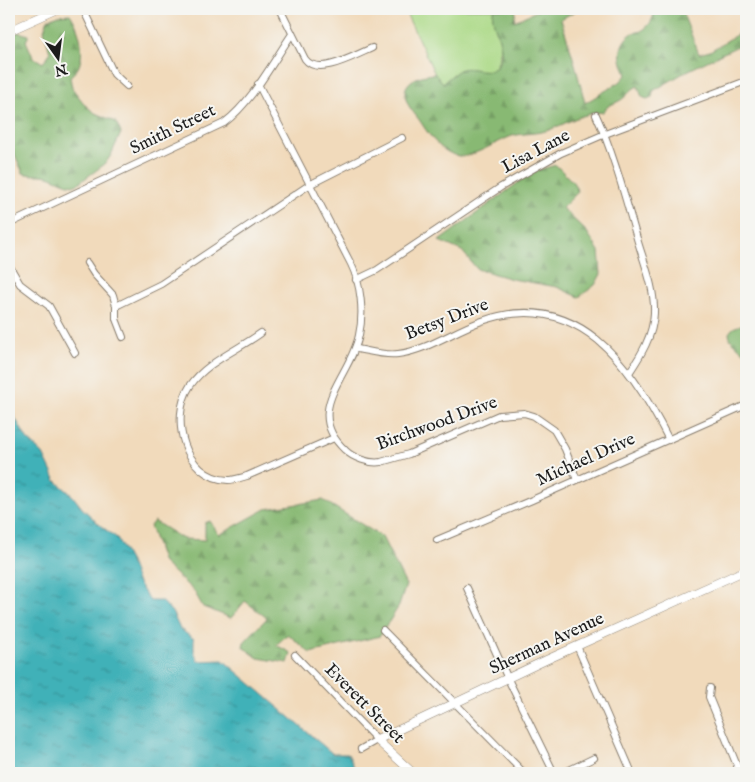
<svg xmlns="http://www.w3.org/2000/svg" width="755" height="782" font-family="'IM FELL English',serif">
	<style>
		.green { fill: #abd986; stroke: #647a51 }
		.forest { fill: url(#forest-firs); stroke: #526a48 }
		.water { fill: url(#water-ripples); stroke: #2e666a }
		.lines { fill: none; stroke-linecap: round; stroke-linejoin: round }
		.minor-casing { stroke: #867b6c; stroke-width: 8 }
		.tertiary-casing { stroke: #867b6c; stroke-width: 9 }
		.minor { stroke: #fff; stroke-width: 6 }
		.tertiary { stroke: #fff; stroke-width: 8 }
		.labels { text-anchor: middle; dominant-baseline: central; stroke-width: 4; stroke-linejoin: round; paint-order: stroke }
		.street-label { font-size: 18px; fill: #1c1c1c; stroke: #f6f6f2 }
	</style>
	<defs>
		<pattern id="forest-firs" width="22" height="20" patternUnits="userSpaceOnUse" patternTransform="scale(1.25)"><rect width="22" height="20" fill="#88b973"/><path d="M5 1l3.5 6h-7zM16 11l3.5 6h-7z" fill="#759e63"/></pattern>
		<pattern id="water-ripples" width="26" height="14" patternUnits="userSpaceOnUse" patternTransform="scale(1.25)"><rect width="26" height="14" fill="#40b1b8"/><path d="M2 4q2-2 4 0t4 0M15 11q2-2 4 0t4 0" fill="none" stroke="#358f95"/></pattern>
	</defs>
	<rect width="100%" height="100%" fill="#f6f6f2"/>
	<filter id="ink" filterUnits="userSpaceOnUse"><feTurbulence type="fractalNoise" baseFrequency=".02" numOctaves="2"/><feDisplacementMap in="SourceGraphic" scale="10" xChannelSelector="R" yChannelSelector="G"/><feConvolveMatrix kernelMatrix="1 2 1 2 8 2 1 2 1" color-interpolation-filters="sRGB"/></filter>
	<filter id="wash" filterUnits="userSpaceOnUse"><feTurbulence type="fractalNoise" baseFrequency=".0096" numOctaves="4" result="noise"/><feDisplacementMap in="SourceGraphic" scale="20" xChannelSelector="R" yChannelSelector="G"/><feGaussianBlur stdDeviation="1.12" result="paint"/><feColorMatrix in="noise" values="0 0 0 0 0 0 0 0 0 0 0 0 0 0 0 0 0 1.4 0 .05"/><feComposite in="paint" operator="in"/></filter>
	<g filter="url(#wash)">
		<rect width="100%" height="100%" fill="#f1dabb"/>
		<!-- green -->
		<path class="green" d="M 404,9 L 494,9 C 488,21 505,37 499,57 C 498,60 498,65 495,67 C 489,74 474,68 465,69 C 458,69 449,78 443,83 L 435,74 Z"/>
		<!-- forest -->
		<g class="forest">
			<path d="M 494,9 L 516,9 L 514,21 L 541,9 L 579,9 L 561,19 L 575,64 L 585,103 L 620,82 L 627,74 C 619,62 617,45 630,35 C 633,32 637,33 641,31 C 649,27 655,18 654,9 L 681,9 L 699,54 L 710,51 L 746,29 L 746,42 L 687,71 L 653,91 L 652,97 L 647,99 L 642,97 L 638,86 C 630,89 626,98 619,101 C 610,106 610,103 603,112 C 579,114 570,122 549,130 C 538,134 524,133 512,136 C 498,141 472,158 459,156 C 441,153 429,135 420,121 C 415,114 408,107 406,99 C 400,81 422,74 435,74 L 443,83 C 449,79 456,71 462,69 C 472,66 490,76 497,66 C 510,44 487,23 494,9 Z"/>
			<path d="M 70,14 C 79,27 86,52 78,68 C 76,71 72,74 70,77 L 72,88 L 86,106 L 95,113 L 116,122 L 121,133 L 111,155 L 105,164 L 76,185 C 66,185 58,179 48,176 C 40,174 31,176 23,173 L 11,146 L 9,146 L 9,37 L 18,32 L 29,35 L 26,41 L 33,57 L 43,63 L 50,53 L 44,30 L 48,19 L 59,15 Z"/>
			<path d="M 556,165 L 573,182 L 578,192 L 562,208 L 587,232 L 599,251 L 601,274 L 595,285 L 579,297 L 557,287 L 512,279 L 477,269 L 462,251 L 439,241 L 534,171 Z"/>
			<path d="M 746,323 L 746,353 L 745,353 L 730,339 L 729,333 L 733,328 Z"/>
			<path d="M 323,500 L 382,537 L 406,585 L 399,606 L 380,636 L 310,653 L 288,634 L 276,645 L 291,653 L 288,663 L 258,658 L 243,647 L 244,642 L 267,618 L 245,601 L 231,618 L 203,607 L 194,591 L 163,563 L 150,526 L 154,521 L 183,539 L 205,540 L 205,523 L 210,521 L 219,535 L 266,509 Z"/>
		</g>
		<!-- water -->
		<path class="water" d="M 9,407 L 27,439 L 43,454 L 56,481 L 72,495 L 82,508 L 101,526 L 117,538 L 130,562 L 137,581 L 150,601 L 162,601 L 172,612 L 180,629 L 194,639 L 194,651 L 198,661 L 223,660 L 333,754 L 348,754 L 357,773 L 9,773 Z"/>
	</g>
	<g filter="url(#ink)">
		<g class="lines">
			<!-- minor casing -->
			<g class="minor-casing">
				<g id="minor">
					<path d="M 83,9 L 114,74 L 127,86"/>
					<path d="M 280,9 L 305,59 C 318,77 355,55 372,48"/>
					<path d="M 258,84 L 351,264 C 361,284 364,313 359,335 C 351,376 302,410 345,450 C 353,458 370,464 381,462 L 409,454 L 499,415 L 524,413 L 534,416 L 554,430 L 565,449 L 577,480"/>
					<path d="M 596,115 C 614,154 626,201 638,242 C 645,265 655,290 654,313 C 653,336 641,355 629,373"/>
					<path d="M 9,224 L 224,123 C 252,102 272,63 292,34"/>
					<path d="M 87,263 L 94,274 L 113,295 L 116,306 L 116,319 L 123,337"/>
					<path d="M 9,265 L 20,284 L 49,306 L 75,353"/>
					<path d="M 356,280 L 377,270 L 501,187 L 561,153 L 605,134 L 746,81"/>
					<path d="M 116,306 L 161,284 L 309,185 L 402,138"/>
					<path d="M 261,333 C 238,350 206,362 190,386 C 169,418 184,478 228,480 C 234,480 240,478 247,476 L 334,438"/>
					<path d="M 357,349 C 369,351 385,356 398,354 C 426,351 455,330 482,321 C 578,287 632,366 669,440"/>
					<path d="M 437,540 L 532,500 L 746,405"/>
					<path d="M 467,588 L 508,679 L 554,773"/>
					<path d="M 383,630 L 524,773"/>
					<path d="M 577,646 L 632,773"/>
					<path d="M 295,655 L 377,740 L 361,749"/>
					<path d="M 710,688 L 709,697 L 740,773"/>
					<path d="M 563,773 L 594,758"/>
				</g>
			</g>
			<!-- tertiary casing -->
			<g class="tertiary-casing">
				<g id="tertiary">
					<path d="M 9,31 L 58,9"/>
					<path d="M 413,773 L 377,740 L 546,660 L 746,570"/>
				</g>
			</g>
			<!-- minor -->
			<use href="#minor" class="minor"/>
			<!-- tertiary -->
			<use href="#tertiary" class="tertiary"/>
		</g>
	</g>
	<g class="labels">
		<!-- street labels -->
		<g class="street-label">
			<text transform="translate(173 130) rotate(-26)">Smith Street</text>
			<text transform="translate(536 152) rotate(-28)">Lisa Lane</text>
			<text transform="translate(447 320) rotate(-21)">Betsy Drive</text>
			<text transform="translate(437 424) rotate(-20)">Birchwood Drive</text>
			<text transform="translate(586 460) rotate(-24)">Michael Drive</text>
			<text transform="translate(547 644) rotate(-25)">Sherman Avenue</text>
			<text transform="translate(364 704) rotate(45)">Everett Street</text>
		</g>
	</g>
	<!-- margin -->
	<rect width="755" height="782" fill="none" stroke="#f6f6f2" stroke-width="30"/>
	<!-- north arrow -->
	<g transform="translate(58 58) rotate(166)" stroke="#f6f6f2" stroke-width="4" paint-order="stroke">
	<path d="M0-4L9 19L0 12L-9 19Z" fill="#1c1c1c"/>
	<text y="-8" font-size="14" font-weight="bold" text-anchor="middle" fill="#1c1c1c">N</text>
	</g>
</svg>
